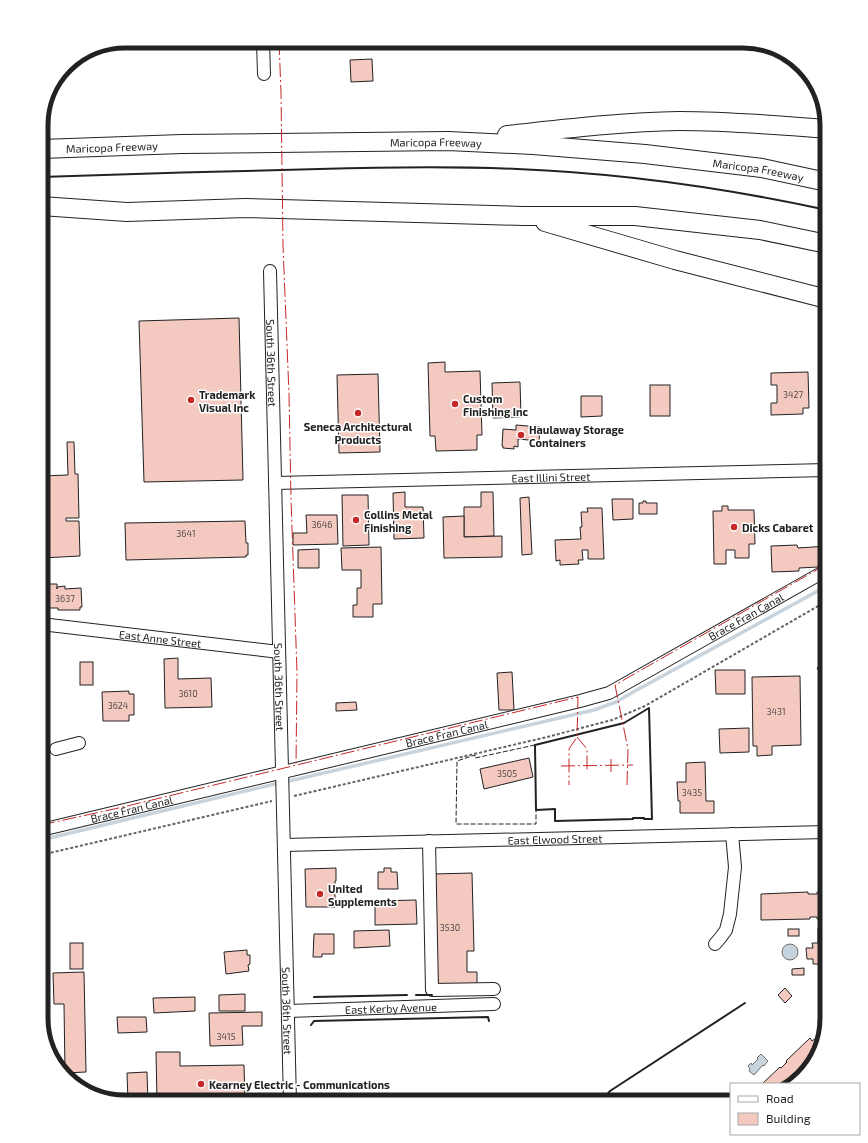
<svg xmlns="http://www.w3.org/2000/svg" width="868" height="1143" font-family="'Exo 2',sans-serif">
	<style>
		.water { fill: #c7d3dd; stroke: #6f6f6f }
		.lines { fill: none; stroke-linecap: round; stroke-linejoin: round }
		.stream { stroke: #c7d3dd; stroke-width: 3.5 }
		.building { fill: #f3c9c0; stroke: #222 }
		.minor-casing { stroke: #222; stroke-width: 14 }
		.highway-casing { stroke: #222; stroke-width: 20 }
		.path { stroke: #646464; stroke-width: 2; stroke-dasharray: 3 2; stroke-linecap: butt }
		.minor { stroke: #fff; stroke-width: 12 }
		.highway { stroke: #fff; stroke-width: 18 }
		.fence { stroke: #222; stroke-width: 1; stroke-dasharray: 5 2; stroke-linecap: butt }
		.wall { stroke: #222; stroke-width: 2 }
		.power { stroke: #c62828; stroke-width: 1; stroke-dasharray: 14 3 2 3; stroke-linecap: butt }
		.poi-dot { fill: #c62828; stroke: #fff; stroke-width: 1.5 }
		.labels { text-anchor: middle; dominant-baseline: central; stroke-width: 3; stroke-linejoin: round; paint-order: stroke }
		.number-label { font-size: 9px; fill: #564c4a }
		.street-label { font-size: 11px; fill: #222; stroke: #fff }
		.poi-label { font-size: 11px; font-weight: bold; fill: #222; stroke: #fff; text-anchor: start }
		.rim { fill: none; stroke: #222; stroke-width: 5 }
	</style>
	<rect width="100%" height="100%" fill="#fff"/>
	<!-- water -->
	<g class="water">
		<circle cx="790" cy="952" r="8"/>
		<path d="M 761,1054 L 768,1061 L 764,1066 L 763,1065 L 754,1075 L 749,1071 L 750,1069 L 748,1066 L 751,1063 L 752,1065 L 758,1059 L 757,1058 Z"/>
	</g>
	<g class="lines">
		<!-- stream -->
		<g class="stream">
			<path d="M 285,782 L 594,710 L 616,702 L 635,691 L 827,586"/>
			<path d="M 41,840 L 279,783"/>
		</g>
	</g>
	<!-- building -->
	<g class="building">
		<path d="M 372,59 L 373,81 L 351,82 L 350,60 Z"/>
		<path d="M 239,318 L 243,480 L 144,482 L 139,321 Z"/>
		<path d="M 445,362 L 445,372 L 480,371 L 482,435 L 477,435 L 477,450 L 436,451 L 435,436 L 430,436 L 428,363 Z"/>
		<path d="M 808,372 L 809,408 L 803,408 L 803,414 L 771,415 L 771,403 L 777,403 L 777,385 L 771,385 L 771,373 Z"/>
		<path d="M 378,374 L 380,452 L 339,453 L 337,375 Z"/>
		<path d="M 520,382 L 521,417 L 493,418 L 492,383 Z"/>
		<rect x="650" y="385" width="20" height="31"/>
		<path d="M 581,396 L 602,396 L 602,416 L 581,417 Z"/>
		<path d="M 516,425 L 540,427 L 539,441 L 518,439 L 518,447 L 514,446 L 514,449 L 503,448 L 503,446 L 502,446 L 503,429 L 516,430 Z"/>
		<path d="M 67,442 L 74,442 L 75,474 L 78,474 L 79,518 L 66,518 L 66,521 L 79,521 L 80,556 L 41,558 L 41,476 L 68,475 Z"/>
		<path d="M 405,492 L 405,507 L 423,507 L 424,538 L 394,539 L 393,493 Z"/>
		<path d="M 481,492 L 493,492 L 494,536 L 464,537 L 464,507 L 481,507 Z"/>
		<path d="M 342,495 L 368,495 L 369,545 L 343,546 Z"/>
		<path d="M 529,497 L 532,554 L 522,555 L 520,498 Z"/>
		<path d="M 612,499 L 633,499 L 633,519 L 613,520 Z"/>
		<path d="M 643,501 L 646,501 L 646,503 L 657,503 L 657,514 L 639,514 L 639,503 L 643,503 Z"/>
		<path d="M 722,506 L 728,506 L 728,510 L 754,510 L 755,544 L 749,544 L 749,558 L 735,558 L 735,550 L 726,550 L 726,564 L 714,564 L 713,511 L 722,511 Z"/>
		<path d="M 587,508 L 602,508 L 604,559 L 588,559 L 588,550 L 582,550 L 583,560 L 578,560 L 579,564 L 560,565 L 560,560 L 556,561 L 555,540 L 581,539 L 580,527 L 582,527 L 581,512 L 588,512 Z"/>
		<path d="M 306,515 L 337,515 L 338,544 L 293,545 L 293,533 L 307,533 Z"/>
		<path d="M 464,516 L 464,537 L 502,536 L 502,557 L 444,558 L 443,517 Z"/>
		<path d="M 245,521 L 246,543 L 248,543 L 248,555 L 246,555 L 246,557 L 126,560 L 125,523 Z"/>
		<path d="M 797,545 L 798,548 L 827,546 L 827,562 L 818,567 L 799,568 L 799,571 L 772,572 L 771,546 Z"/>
		<path d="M 381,547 L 382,604 L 373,604 L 373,617 L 353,617 L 353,605 L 357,605 L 357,588 L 361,588 L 361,570 L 342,570 L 341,548 Z"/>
		<path d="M 319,549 L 319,568 L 298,568 L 298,550 Z"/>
		<path d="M 49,584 L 57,584 L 57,589 L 57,587 L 65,586 L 65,589 L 81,588 L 82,607 L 80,607 L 80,610 L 58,610 L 58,608 L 49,608 Z"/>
		<path d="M 178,658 L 178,679 L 211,678 L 212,707 L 165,708 L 164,659 Z"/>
		<rect x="80" y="662" width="13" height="23"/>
		<path d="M 827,663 L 827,685 L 817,668 Z"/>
		<path d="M 715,670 L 745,670 L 745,694 L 716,694 Z"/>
		<path d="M 512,672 L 514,710 L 499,710 L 497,673 Z"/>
		<path d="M 800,676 L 801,745 L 772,746 L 772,755 L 757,756 L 757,746 L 753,746 L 752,677 Z"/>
		<path d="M 41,691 L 43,691 L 45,774 L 41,774 Z"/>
		<path d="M 129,691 L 129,694 L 134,694 L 134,715 L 129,715 L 129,721 L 103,721 L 102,692 Z"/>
		<path d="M 356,702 L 357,710 L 336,711 L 336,703 Z"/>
		<path d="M 749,728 L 749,752 L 720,753 L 719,729 Z"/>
		<path d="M 529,758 L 533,777 L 484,789 L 480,769 Z"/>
		<path d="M 705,762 L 706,801 L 714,801 L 714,813 L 680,813 L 680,801 L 678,801 L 677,782 L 686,782 L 686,763 Z"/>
		<path d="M 336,868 L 336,881 L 335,881 L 335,907 L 306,907 L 305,869 Z"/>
		<path d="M 384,868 L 391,868 L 391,872 L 397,872 L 398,889 L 378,889 L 378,872 L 384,872 Z"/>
		<path d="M 472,873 L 474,951 L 467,951 L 467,972 L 477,972 L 477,987 L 438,988 L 433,874 Z"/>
		<path d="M 808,892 L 808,894 L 817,894 L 817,892 L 827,892 L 827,1015 L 825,1015 L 824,1011 L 824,979 L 821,979 L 820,965 L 819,966 L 819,964 L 813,964 L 813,959 L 807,959 L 806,948 L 813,948 L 812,943 L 818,943 L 818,928 L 822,928 L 822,919 L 817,919 L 817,917 L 810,917 L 810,919 L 761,920 L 761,894 Z"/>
		<path d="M 416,900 L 417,924 L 375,925 L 375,901 Z"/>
		<rect x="788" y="929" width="11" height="7"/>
		<path d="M 389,930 L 390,946 L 354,948 L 354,931 Z"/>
		<path d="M 314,934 L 334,934 L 334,954 L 322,954 L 322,957 L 313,957 Z"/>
		<rect x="70" y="943" width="13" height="26"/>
		<path d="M 247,950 L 247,955 L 250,955 L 250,964 L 248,965 L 249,971 L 226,974 L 224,952 Z"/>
		<path d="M 804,968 L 804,975 L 792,975 L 792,969 Z"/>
		<path d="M 84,972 L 86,1072 L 65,1073 L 64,1004 L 54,1004 L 53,973 Z"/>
		<path d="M 785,988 L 792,996 L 785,1003 L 778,995 Z"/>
		<path d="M 245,994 L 245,1011 L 219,1011 L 219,995 Z"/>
		<path d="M 195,997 L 195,1011 L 154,1013 L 153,998 Z"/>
		<path d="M 262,1012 L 262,1026 L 242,1026 L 243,1045 L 210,1046 L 209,1013 Z"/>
		<path d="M 117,1017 L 146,1017 L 147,1032 L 118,1033 Z"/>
		<path d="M 810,1038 L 812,1041 L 816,1038 L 820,1042 L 816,1060 L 793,1084 L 762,1084 L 780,1067 L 781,1068 L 787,1062 L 786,1061 Z"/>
		<path d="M 156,1052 L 180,1052 L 180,1066 L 244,1065 L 245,1102 L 157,1102 Z"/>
		<path d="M 147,1072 L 148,1102 L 128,1102 L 127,1073 Z"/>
	</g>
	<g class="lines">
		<!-- minor casing -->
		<g class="minor-casing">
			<g id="minor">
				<path d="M 263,41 L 264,74"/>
				<path id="s1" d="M 270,271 L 290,1102"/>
				<path id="s2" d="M 275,483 L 827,470"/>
				<path id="s3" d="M 41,624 L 279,652"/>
				<path d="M 56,749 L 79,743"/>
				<path id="s4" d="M 41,830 L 580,701 L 609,693 L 827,570"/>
				<path d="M 429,841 L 432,990 L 494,989"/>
				<path id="s5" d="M 284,845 L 827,832"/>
				<path d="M 715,944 L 721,937 L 726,930 L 730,914 L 735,867 L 732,834"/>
				<path id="s6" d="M 288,1011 L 494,1004"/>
			</g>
		</g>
		<!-- highway casing -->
		<g class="highway-casing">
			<g id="highway">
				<path d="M 507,135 C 564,129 621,122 679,121 C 728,121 778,125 827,129"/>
				<path id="s7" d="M 41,149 L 182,144 L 448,141 L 533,145 L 645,154 L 762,168 L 827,182"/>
				<path d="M 41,206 L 127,212 L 245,208 L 523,216 L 635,216 L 760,230 L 827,244"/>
				<path d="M 545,222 L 675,260 L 827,299"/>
			</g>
		</g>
		<!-- path -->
		<g class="path">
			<path d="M 294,796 L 547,737 L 612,720 L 645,706 L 827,601"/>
			<path d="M 41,855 L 272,801"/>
		</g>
		<!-- minor -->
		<use href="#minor" class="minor"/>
		<!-- highway -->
		<use href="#highway" class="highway"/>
		<!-- fence -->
		<path class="fence" d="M 535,745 L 475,758 L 475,755 L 457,761 L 456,824 L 536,824 L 536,810"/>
		<!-- wall -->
		<g class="wall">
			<path d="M 41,177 C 134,174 226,171 319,169 C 385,167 451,166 517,169 C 621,173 725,188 827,210"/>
			<path d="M 649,708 L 652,819 L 644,819 L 644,818 L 633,818 L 633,819 L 555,821 L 555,809 L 536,810 L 535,745 L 624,723 Z"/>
			<path d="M 416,995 L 432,995"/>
			<path d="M 314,997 L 407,995"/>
			<path d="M 311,1025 L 314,1021 L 488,1017 L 489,1021"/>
			<path d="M 601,1102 L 610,1091 L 745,1003"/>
		</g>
		<!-- power -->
		<g class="power">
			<path d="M 279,41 L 281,93 L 283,246 L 289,394 L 291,499 L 297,672 L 296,765"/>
			<path d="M 577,737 L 587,749 L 587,772"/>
			<path d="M 611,759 L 611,772"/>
			<path d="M 561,766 L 633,765"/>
			<path d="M 627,785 L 628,749 L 615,685 L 827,564"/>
			<path d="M 41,825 L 123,807 L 578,697 L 577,737 L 569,749 L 569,785"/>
		</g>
	</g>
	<!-- markers -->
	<g class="poi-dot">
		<circle cx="191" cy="400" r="4"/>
		<circle cx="455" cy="404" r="4"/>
		<circle cx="358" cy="413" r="4"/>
		<circle cx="521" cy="435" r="4"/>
		<circle cx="356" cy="520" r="4"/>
		<circle cx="734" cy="527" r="4"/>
		<circle cx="320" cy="894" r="4"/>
		<circle cx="201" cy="1084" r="4"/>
	</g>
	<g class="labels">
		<!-- number labels -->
		<g class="number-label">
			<text x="793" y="394">3427</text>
			<text x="322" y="524">3646</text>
			<text x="186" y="533">3641</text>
			<text x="65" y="598">3637</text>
			<text x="188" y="693">3610</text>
			<text x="118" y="705">3624</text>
			<text x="776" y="711">3431</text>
			<text x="507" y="773">3505</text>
			<text x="692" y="792">3435</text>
			<text x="450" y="927">3530</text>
			<text x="226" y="1036">3415</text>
		</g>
		<!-- street labels -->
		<g class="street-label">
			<text stroke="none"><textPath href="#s7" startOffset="395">Maricopa Freeway</textPath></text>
			<text stroke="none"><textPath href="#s7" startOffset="71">Maricopa Freeway</textPath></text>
			<text stroke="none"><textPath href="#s7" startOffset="719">Maricopa Freeway</textPath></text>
			<text stroke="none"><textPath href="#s1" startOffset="92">South 36th Street</textPath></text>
			<text stroke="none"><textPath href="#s2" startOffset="276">East Illini Street</textPath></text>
			<text stroke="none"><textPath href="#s4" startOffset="741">Brace Fran Canal</textPath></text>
			<text stroke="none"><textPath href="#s3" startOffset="120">East Anne Street</textPath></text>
			<text stroke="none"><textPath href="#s1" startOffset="416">South 36th Street</textPath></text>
			<text stroke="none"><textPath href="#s4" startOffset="417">Brace Fran Canal</textPath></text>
			<text stroke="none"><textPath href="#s4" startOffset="93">Brace Fran Canal</textPath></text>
			<text stroke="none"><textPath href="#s5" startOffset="271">East Elwood Street</textPath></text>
			<text stroke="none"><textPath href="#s6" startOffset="103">East Kerby Avenue</textPath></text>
			<text stroke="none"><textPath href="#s1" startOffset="740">South 36th Street</textPath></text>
		</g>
		<!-- poi labels -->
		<g class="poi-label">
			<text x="199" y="394">Trademark<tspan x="199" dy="13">Visual Inc</tspan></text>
			<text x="463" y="398">Custom<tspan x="463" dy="13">Finishing Inc</tspan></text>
			<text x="358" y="426" text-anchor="middle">Seneca Architectural<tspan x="358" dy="13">Products</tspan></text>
			<text x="529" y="429">Haulaway Storage<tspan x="529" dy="13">Containers</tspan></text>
			<text x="364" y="514">Collins Metal<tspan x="364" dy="13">Finishing</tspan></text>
			<text x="742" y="527">Dicks Cabaret</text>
			<text x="328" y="888">United<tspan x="328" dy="13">Supplements</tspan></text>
			<text x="209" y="1084">Kearney Electric - Communications</text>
		</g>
	</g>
	<!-- crop -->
	<path d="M0 0H868V1143H0ZM125 48H743A77 77 0 0 1 820 125V1018A77 77 0 0 1 743 1095H125A77 77 0 0 1 48 1018V125A77 77 0 0 1 125 48Z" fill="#fff" fill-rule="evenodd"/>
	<path class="rim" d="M125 48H743A77 77 0 0 1 820 125V1018A77 77 0 0 1 743 1095H125A77 77 0 0 1 48 1018V125A77 77 0 0 1 125 48Z"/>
	<!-- legend -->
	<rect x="730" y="1083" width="130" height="52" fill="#ffffff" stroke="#a7a7a7"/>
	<rect x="738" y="1096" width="20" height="6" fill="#ffffff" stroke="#a7a7a7"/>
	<text x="766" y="1103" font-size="12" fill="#222222">Road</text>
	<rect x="738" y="1113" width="20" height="12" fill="#f3c9c0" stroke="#a7a7a7"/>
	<text x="766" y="1123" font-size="12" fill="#222222">Building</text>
</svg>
